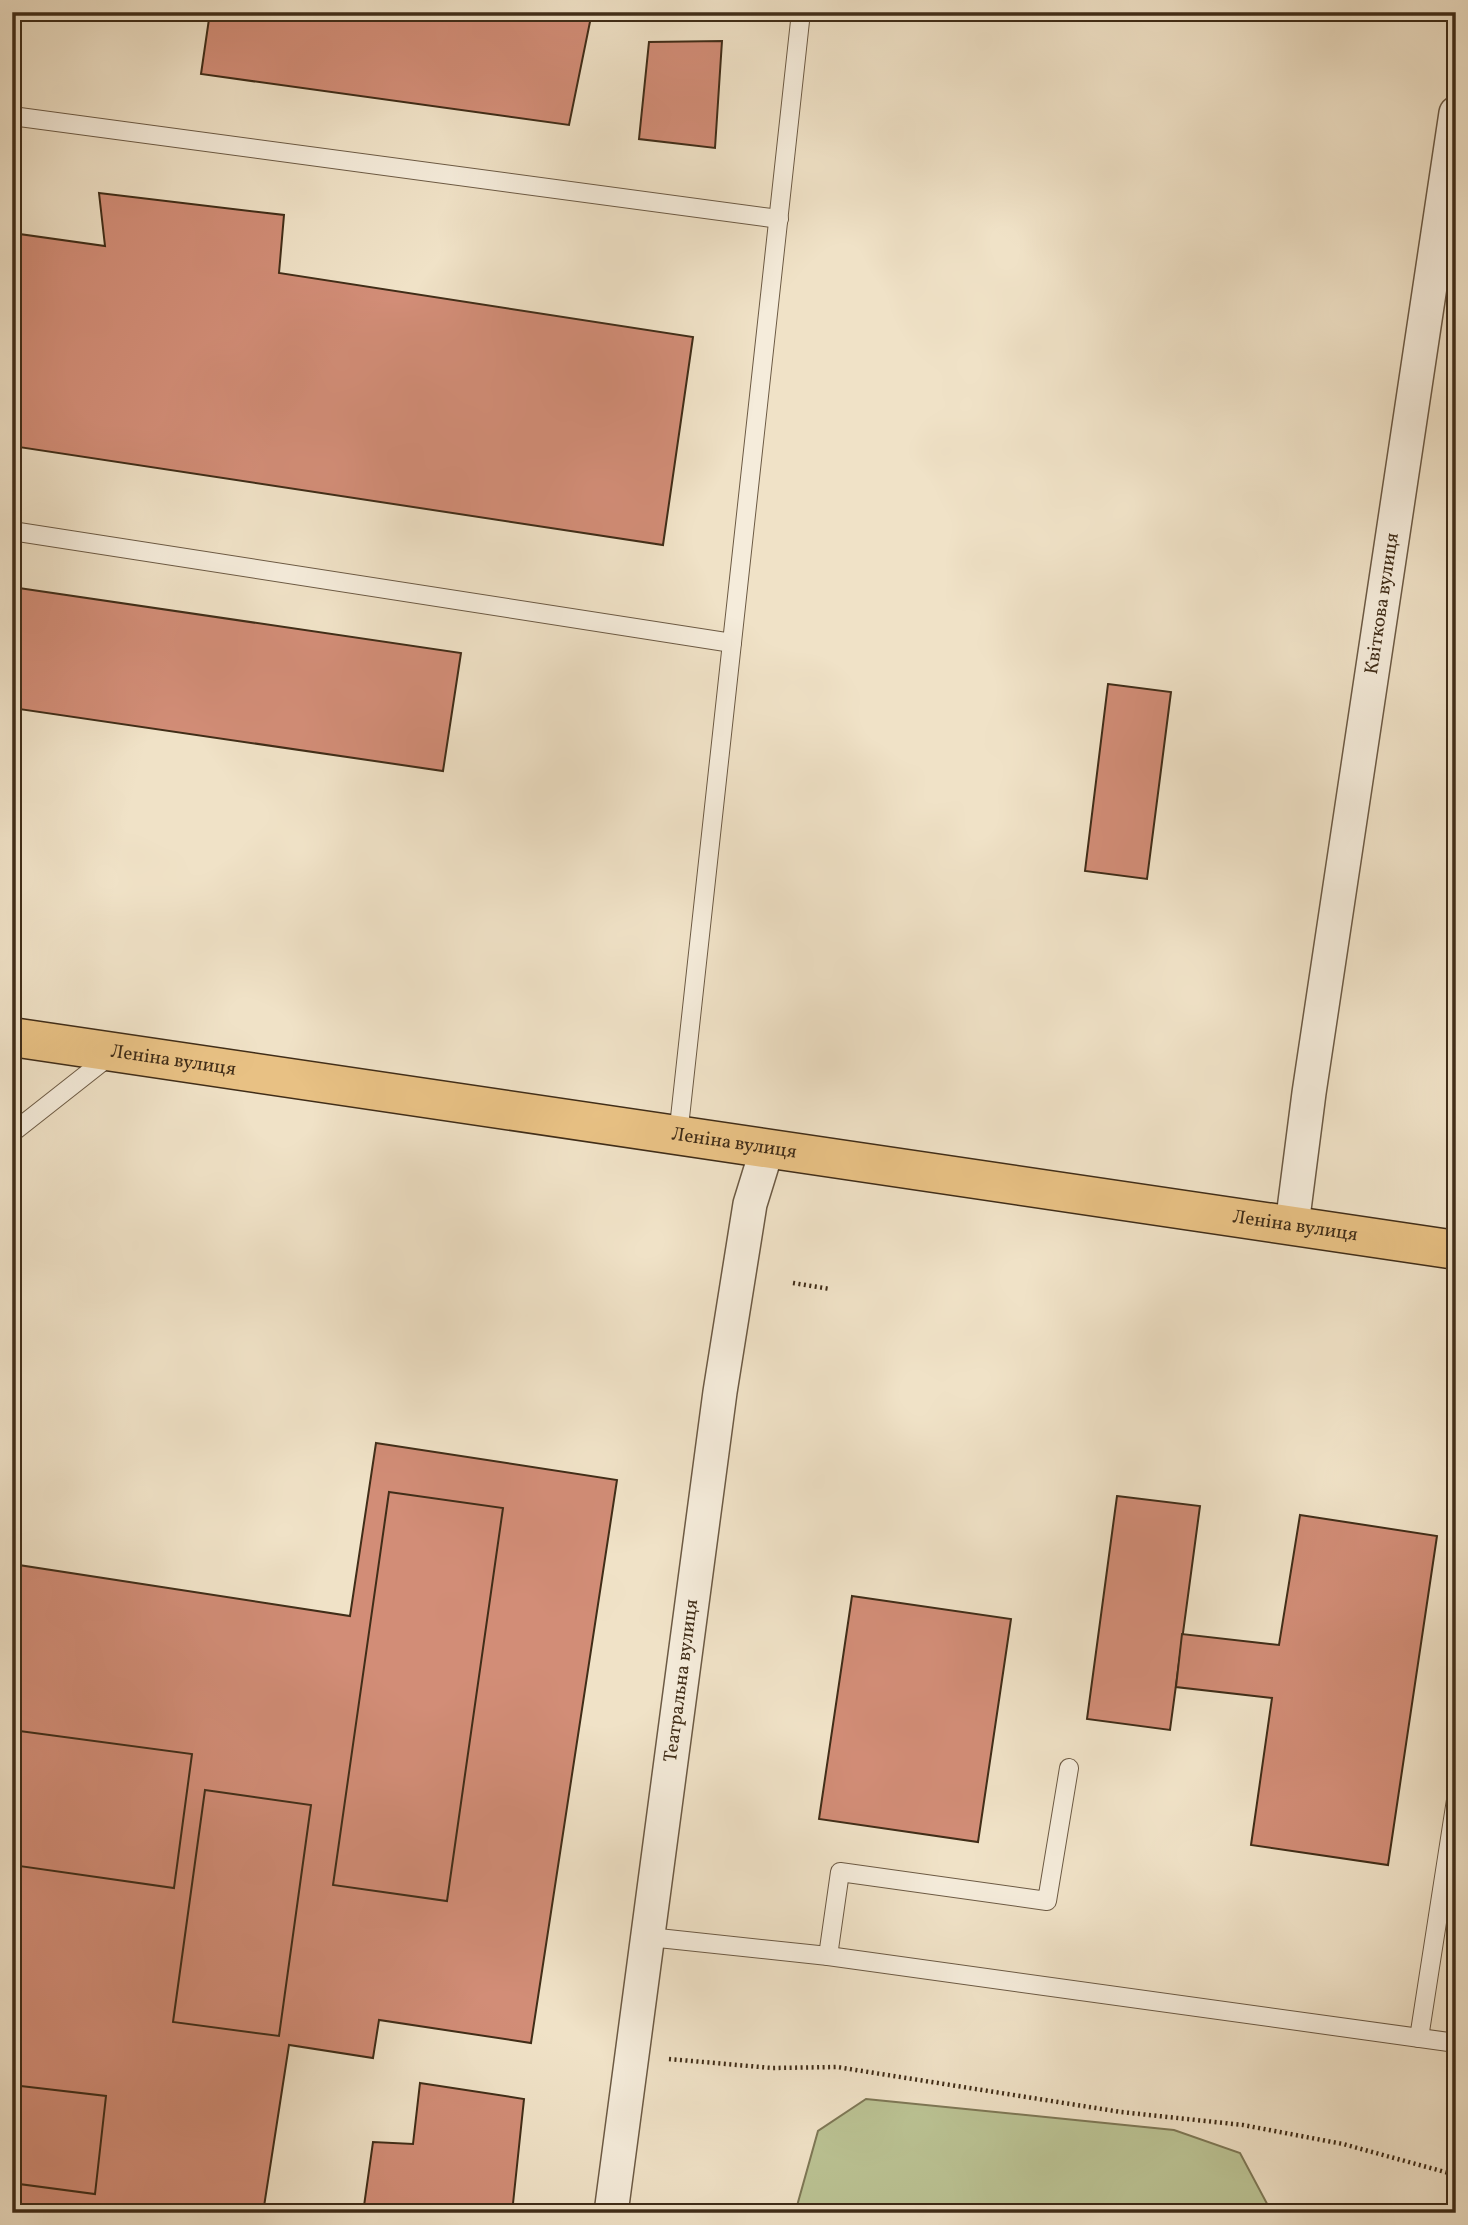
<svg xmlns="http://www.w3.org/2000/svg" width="1468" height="2225" font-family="Vollkorn,serif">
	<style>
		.green { fill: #bbc394; stroke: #7e7856; stroke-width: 2 }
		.building { fill: #d28d77; stroke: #402d18; stroke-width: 2 }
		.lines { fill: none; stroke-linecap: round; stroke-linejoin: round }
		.lane-casing { stroke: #6c5a44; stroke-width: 20 }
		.street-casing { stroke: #6c5a44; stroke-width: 36 }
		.primary-casing { stroke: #402d18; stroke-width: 41 }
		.path { stroke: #402d18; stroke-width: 4.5; stroke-dasharray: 2 3.5; stroke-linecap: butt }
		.lane { stroke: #f5ecdb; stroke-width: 18 }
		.street { stroke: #f5ecdb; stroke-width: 33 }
		.primary { stroke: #e8c184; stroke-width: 38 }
		.labels { text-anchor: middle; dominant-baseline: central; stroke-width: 5; stroke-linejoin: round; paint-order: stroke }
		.street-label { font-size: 19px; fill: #402d18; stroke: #f5ecdb }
	</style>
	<rect width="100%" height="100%" fill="#f0e2c7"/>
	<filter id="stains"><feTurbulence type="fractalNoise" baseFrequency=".00286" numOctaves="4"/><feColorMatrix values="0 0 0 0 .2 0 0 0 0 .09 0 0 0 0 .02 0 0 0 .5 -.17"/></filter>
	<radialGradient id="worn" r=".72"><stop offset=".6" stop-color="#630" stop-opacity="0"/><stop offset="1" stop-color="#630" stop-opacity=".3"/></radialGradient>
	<!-- green -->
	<path class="green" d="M 866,2099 L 1174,2130 L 1240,2153 L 1272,2213 L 795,2213 L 818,2131 Z"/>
	<!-- building -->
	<g class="building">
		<path d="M 210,12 L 592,12 L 569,125 L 201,74 Z"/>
		<path d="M 722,41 L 715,148 L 639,139 L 649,42 Z"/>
		<path d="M 99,193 L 284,215 L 279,273 L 693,337 L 663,545 L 12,446 L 12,233 L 105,246 Z"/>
		<path d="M 12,587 L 461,653 L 443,771 L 12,708 Z"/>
		<path d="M 1108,684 L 1171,692 L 1147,879 L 1085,871 Z"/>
		<path d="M 376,1443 L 617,1480 L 531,2043 L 379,2020 L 373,2058 L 289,2045 L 263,2213 L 70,2213 L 12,2204 L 12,1564 L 350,1616 Z"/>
		<path d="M 389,1492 L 503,1508 L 447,1901 L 333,1885 Z"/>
		<path d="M 1117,1496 L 1200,1506 L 1170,1730 L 1087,1719 Z"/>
		<path d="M 1300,1515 L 1437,1536 L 1388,1865 L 1251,1845 L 1272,1698 L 1176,1687 L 1182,1634 L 1279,1645 Z"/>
		<path d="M 852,1596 L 1011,1619 L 978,1842 L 819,1819 Z"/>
		<path d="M 12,1730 L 192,1754 L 174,1888 L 12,1865 Z"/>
		<path d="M 205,1790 L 311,1805 L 279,2036 L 173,2022 Z"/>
		<path d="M 420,2083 L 524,2099 L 512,2213 L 363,2213 L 373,2142 L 413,2144 Z"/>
		<path d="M 12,2085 L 106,2096 L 95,2194 L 12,2183 Z"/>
	</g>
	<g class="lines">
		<!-- lane casing -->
		<g class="lane-casing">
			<g id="lane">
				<path d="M 12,116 L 779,219"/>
				<path d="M 12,531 L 732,643"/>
				<path d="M 12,1133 L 111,1055"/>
				<path d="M 678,1136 L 801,12"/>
				<path d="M 649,1937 L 828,1956 L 1456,2043"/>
				<path d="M 828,1956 L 840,1872 L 1047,1901 L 1069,1768"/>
				<path d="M 1419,2038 L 1456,1800"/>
			</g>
		</g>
		<!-- street casing -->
		<g class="street-casing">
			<g id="street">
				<path id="s1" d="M 1292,1225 L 1309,1093 L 1456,113"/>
				<path id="s2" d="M 611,2213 L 720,1392 L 750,1204 L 767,1149"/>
			</g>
		</g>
		<!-- primary casing -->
		<g class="primary-casing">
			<g id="primary">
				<path id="s3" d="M 12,1037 L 1456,1250"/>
			</g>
		</g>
		<!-- path -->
		<g class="path">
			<path d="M 793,1283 L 830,1289"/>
			<path d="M 669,2059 L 772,2068 L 837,2067 L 1121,2112 L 1243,2125 L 1343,2144 L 1456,2175"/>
		</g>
		<!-- lane -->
		<use href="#lane" class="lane"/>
		<!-- street -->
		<use href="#street" class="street"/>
		<!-- primary -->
		<use href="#primary" class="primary"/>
	</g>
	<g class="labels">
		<!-- street labels -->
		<g class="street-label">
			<text stroke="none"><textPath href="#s1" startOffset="628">Квіткова вулиця</textPath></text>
			<text stroke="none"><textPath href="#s3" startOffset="163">Леніна вулиця</textPath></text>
			<text stroke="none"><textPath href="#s3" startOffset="730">Леніна вулиця</textPath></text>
			<text stroke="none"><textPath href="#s3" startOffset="1297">Леніна вулиця</textPath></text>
			<text stroke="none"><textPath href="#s2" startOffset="537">Театральна вулиця</textPath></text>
		</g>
	</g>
	<!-- margin -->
	<rect width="1468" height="2225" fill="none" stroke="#f0e2c7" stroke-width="42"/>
	<rect x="14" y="14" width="1440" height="2197" fill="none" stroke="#402d18" stroke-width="3.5"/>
	<rect x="21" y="21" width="1426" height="2183" fill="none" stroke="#402d18" stroke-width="2"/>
	<rect width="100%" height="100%" filter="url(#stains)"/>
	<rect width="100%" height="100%" fill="url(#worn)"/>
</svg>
